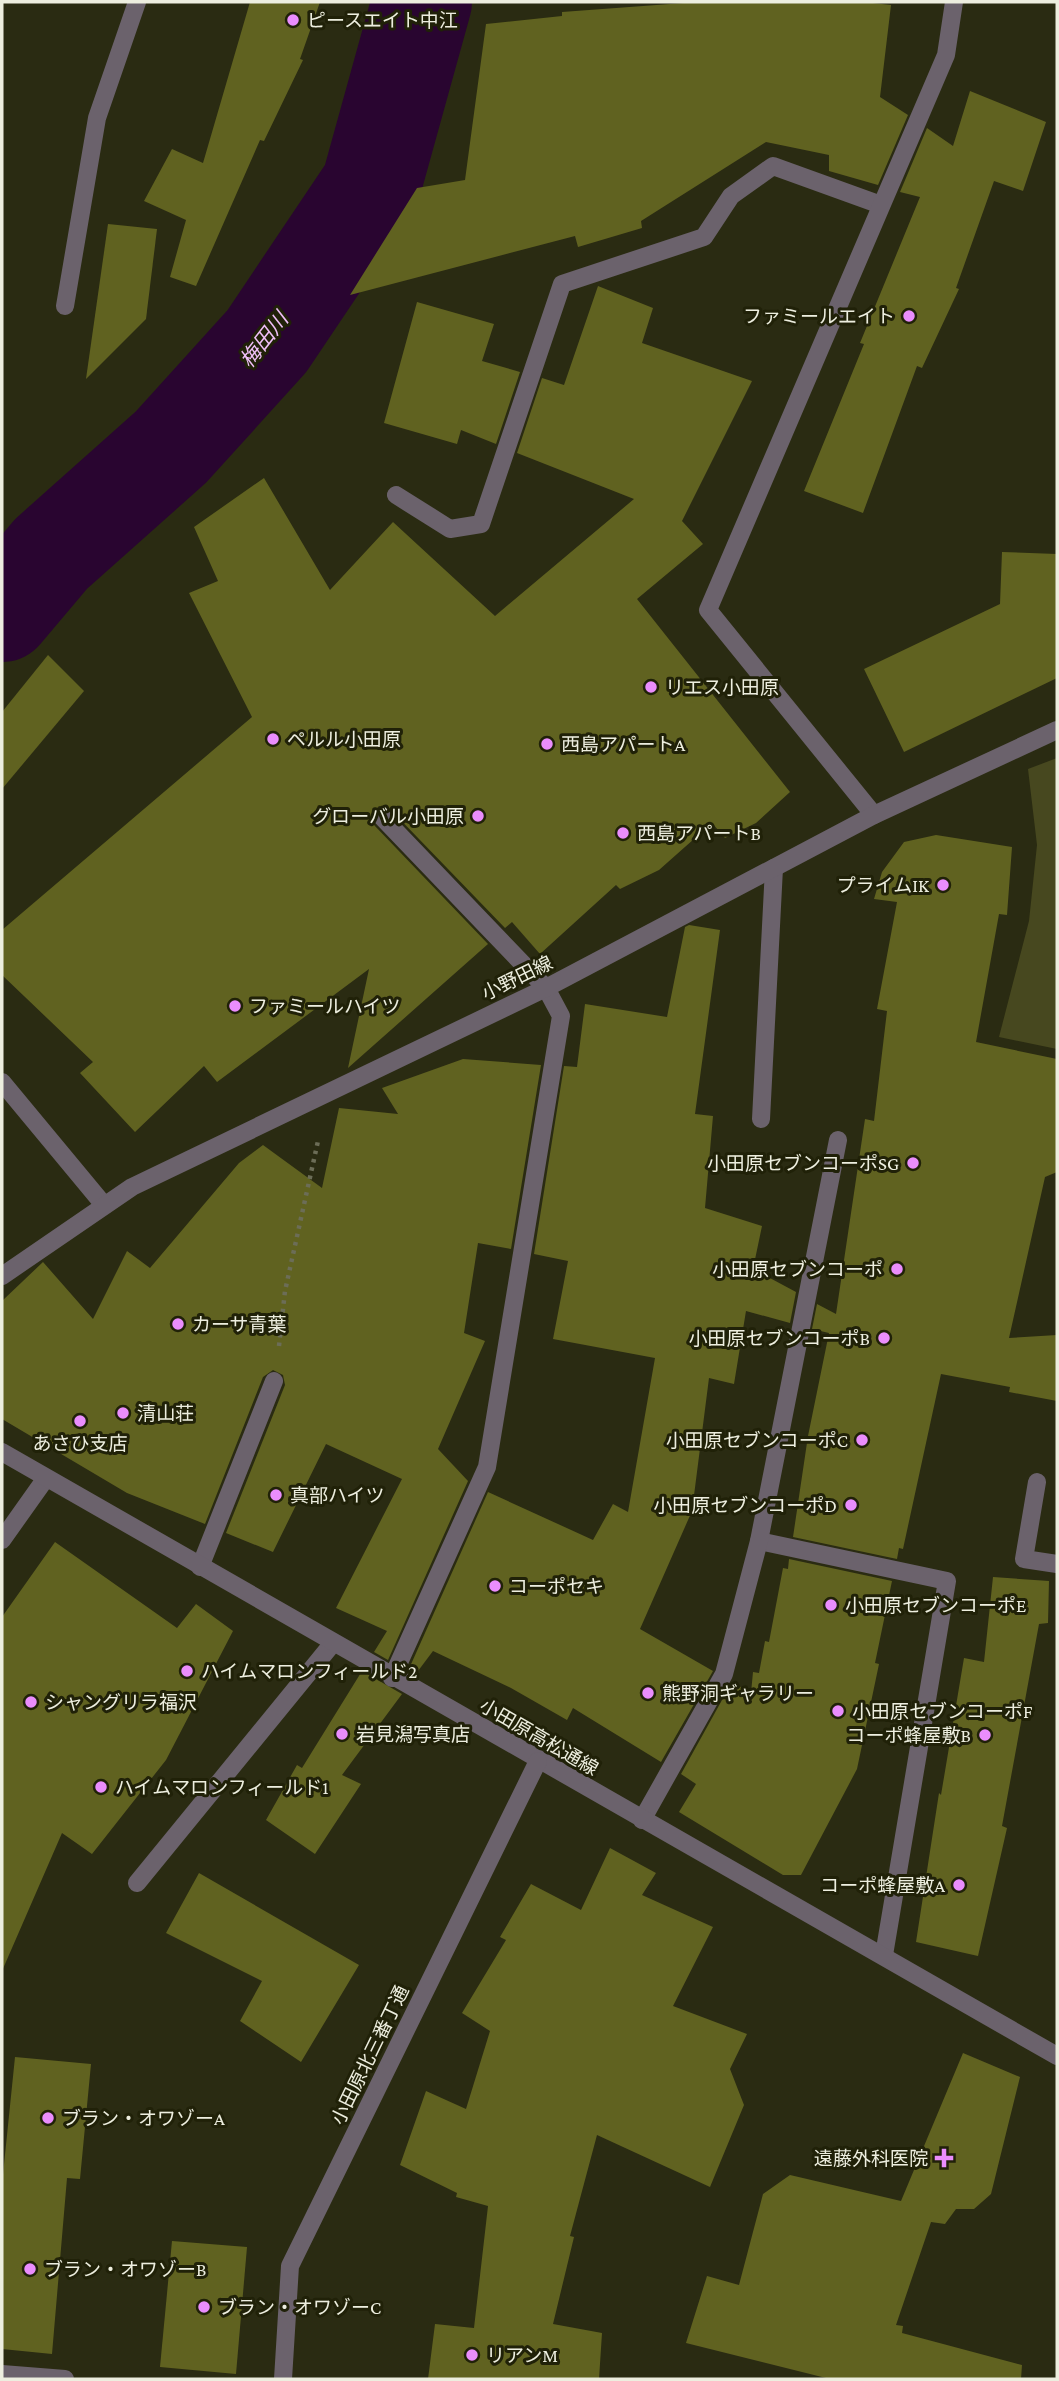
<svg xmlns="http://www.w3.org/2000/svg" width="1059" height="2381" font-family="'Crimson Pro','Noto Sans JP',serif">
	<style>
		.green { fill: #47481f }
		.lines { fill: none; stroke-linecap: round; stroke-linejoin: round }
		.river { stroke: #290530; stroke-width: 100 }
		.building { fill: #606220 }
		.path { stroke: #6c6d57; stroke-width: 4.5; stroke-dasharray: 3.5 5; stroke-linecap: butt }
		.lane { stroke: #6b626c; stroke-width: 18 }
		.street { stroke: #6b626c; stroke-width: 18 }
		.poi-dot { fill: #ea8dfc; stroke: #202108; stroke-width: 2.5 }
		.labels { text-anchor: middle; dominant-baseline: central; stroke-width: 6; stroke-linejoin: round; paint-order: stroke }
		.poi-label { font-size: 19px; fill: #edeedf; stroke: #202108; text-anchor: start }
		.street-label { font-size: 19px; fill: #edeedf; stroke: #202108 }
		.water-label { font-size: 21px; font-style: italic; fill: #eebef7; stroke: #202108 }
	</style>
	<rect width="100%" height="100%" fill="#2a2b12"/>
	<!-- green -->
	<path class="green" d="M 1057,758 L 1057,1049 L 999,1037 L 1029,921 L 1037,845 L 1028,769 Z"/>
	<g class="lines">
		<!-- river -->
		<path class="river" d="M 2,612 L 51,554 L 171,447 L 267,341 L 371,186 L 422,2"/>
	</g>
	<!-- building -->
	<g class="building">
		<path d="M 250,2 L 320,2 L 300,59 L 303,60 L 264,141 L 260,140 L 196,286 L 170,277 L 186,220 L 144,201 L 172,149 L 203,163 Z"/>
		<path d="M 697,2 L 864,2 L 891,5 L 880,97 L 908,115 L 878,185 L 829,171 L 829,155 L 766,142 L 641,221 L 642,228 L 578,247 L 575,236 L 350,295 L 417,188 L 465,180 L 486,24 L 562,16 L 562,12 Z"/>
		<path d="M 970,91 L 1046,122 L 1023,191 L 994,181 L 956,288 L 959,289 L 922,368 L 917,366 L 863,513 L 804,491 L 864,344 L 860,343 L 920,197 L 900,192 L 927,128 L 953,146 Z"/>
		<path d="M 108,224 L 157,229 L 146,319 L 86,379 Z"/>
		<path d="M 598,286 L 653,308 L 642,343 L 752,381 L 682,521 L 703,544 L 637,599 L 790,792 L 756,823 L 725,838 L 712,823 L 659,870 L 620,889 L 616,885 L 540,954 L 512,922 L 505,928 L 390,809 L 379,806 L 371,815 L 374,825 L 488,944 L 348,1068 L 369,969 L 217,1082 L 204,1066 L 135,1132 L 80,1073 L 93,1062 L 2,975 L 2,930 L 252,717 L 189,593 L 218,581 L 194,527 L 264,478 L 330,590 L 393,522 L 495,616 L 634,499 L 517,453 L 542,378 L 564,385 Z"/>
		<path d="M 417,302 L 494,324 L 482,361 L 520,372 L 496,444 L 461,430 L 457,444 L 384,423 Z"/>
		<path d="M 1002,552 L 1057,554 L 1057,678 L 904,752 L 864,669 L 1000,604 Z"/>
		<path d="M 48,655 L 84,691 L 2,789 L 2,712 Z"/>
		<path d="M 936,835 L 1012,847 L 1007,915 L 999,914 L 976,1042 L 1057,1059 L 1057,1172 L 1045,1177 L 1009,1338 L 1057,1335 L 1057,1401 L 1009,1392 L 1010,1387 L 941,1374 L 903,1549 L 899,1548 L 897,1559 L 793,1537 L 808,1436 L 829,1333 L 812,1329 L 817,1304 L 836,1314 L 865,1119 L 874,1121 L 887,1011 L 877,1009 L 897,902 L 874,899 L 882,872 L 904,842 Z"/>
		<path d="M 689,925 L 720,930 L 695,1114 L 713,1116 L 705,1208 L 762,1226 L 753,1269 L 796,1292 L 790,1323 L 746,1311 L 734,1384 L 709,1378 L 692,1511 L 640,1629 L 713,1671 L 661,1762 L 573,1708 L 567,1720 L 511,1688 L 433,1651 L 415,1675 L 408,1671 L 488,1492 L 593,1540 L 613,1504 L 628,1512 L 655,1358 L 553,1339 L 568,1261 L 534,1254 L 564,1066 L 577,1067 L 585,1004 L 667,1017 L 685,927 Z"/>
		<path d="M 463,1059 L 541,1065 L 511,1249 L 478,1243 L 464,1333 L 485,1341 L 438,1449 L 468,1481 L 388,1660 L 374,1652 L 387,1631 L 336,1608 L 402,1479 L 326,1444 L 273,1552 L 226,1533 L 285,1385 L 283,1375 L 273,1370 L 263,1377 L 205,1524 L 127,1493 L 2,1419 L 2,1301 L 43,1262 L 93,1319 L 127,1251 L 150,1268 L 239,1163 L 263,1145 L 322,1188 L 339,1108 L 398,1114 L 382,1088 Z"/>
		<path d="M 55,1542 L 177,1628 L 196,1604 L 233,1631 L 166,1760 L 92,1854 L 62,1833 L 2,1971 L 2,1617 Z"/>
		<path d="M 789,1559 L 892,1581 L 875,1663 L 879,1664 L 857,1769 L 801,1875 L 783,1875 L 679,1812 L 696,1784 L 681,1774 L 732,1682 L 751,1693 L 753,1672 L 759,1673 L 765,1641 L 769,1642 L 783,1568 L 788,1569 Z"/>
		<path d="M 993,1577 L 1049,1581 L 1048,1623 L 1039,1624 L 1002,1826 L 1007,1828 L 978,1956 L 916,1942 L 939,1793 L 941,1795 L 964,1658 L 984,1662 Z"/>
		<path d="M 362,1671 L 402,1694 L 342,1775 L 361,1784 L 315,1854 L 266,1820 L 297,1765 L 302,1768 Z"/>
		<path d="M 610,1848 L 656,1873 L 642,1895 L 713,1927 L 673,2006 L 747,2034 L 730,2069 L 744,2105 L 710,2187 L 597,2135 L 570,2236 L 574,2237 L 553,2324 L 602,2333 L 599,2379 L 428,2379 L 435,2324 L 474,2328 L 488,2206 L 456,2197 L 457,2193 L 400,2165 L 426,2091 L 466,2109 L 490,2031 L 462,2013 L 506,1940 L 500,1937 L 531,1884 L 581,1910 Z"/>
		<path d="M 199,1873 L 359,1965 L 301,2062 L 240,2021 L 262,1981 L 166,1933 Z"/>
		<path d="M 963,2053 L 1020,2077 L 991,2194 L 974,2209 L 956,2209 L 945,2224 L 931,2222 L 896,2325 L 903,2326 L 902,2333 L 1022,2365 L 1021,2379 L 830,2379 L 686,2343 L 707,2276 L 739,2285 L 763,2194 L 790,2175 L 901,2201 Z"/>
		<path d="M 15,2057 L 91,2064 L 80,2179 L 67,2178 L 52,2354 L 2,2349 L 2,2184 Z"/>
		<path d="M 172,2241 L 247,2247 L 236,2374 L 160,2367 Z"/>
	</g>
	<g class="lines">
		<!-- path -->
		<path class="path" d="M 279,1346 L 285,1291 L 318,1141"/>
		<!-- lane -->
		<g class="lane">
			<path d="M 65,306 L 97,118 L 137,2"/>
			<path d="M 396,495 L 450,529 L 481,524 L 562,284 L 704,237 L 731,196 L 773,166 L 881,205"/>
			<path d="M 874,815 L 708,610 L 946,55 L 954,2"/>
			<path d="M 382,817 L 546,988 L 561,1016 L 487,1467 L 392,1678"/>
			<path d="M 2,1082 L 104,1205"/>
			<path d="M 761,1119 L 774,868"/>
			<path d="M 2,1540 L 46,1478"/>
			<path d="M 759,1541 L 947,1581 L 884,1955"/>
			<path d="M 200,1567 L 274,1381"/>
			<path d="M 642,1820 L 724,1674 L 759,1541 L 838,1140"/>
			<path d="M 137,1883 L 333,1643"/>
		</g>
		<!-- street -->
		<g class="street">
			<path d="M 2,1276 L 132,1187 L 546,988 L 874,815 L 1057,730"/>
			<path d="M 2,1452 L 1057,2056"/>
			<path d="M 1037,1482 L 1024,1559 L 1057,1564"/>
			<path d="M 2,2374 L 65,2379"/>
			<path d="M 283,2379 L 290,2266 L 538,1761"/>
		</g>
	</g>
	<!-- markers -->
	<g class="poi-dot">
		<circle cx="293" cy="20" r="7"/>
		<circle cx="909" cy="316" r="7"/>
		<circle cx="651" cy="687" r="7"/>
		<circle cx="273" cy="739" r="7"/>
		<circle cx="547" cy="744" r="7"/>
		<circle cx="478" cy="816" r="7"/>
		<circle cx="623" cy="833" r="7"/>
		<circle cx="943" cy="885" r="7"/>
		<circle cx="235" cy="1006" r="7"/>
		<circle cx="913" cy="1163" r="7"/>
		<circle cx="897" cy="1269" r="7"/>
		<circle cx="178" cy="1324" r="7"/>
		<circle cx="884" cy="1338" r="7"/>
		<circle cx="123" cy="1413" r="7"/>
		<circle cx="80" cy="1421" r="7"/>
		<circle cx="862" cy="1440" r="7"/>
		<circle cx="276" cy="1495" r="7"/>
		<circle cx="851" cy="1505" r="7"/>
		<circle cx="495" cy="1586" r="7"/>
		<circle cx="831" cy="1605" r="7"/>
		<circle cx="187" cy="1671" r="7"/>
		<circle cx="648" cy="1693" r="7"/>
		<circle cx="31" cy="1702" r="7"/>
		<circle cx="838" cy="1711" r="7"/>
		<circle cx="342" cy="1734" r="7"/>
		<circle cx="985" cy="1735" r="7"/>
		<circle cx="101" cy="1787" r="7"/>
		<circle cx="959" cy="1885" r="7"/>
		<circle cx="48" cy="2118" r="7"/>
		<path d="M940.5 2147.5h7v7h7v7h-7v7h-7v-7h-7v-7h7z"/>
		<circle cx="30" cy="2269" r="7"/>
		<circle cx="204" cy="2307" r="7"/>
		<circle cx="472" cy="2355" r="7"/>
	</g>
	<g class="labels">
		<!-- poi labels -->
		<g class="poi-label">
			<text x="307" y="20">ピースエイト中江</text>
			<text x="895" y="316" text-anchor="end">ファミールエイト</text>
			<text x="665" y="687">リエス小田原</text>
			<text x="287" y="739">ペルル小田原</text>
			<text x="561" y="744">西島アパートA</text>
			<text x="464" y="816" text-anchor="end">グローバル小田原</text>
			<text x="637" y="833">西島アパートB</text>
			<text x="929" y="885" text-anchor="end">プライムIK</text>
			<text x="249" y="1006">ファミールハイツ</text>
			<text x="899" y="1163" text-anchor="end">小田原セブンコーポSG</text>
			<text x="883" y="1269" text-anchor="end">小田原セブンコーポ</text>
			<text x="192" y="1324">カーサ青葉</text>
			<text x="870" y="1338" text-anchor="end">小田原セブンコーポB</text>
			<text x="137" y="1413">清山荘</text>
			<text x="848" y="1440" text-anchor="end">小田原セブンコーポC</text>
			<text x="80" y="1443" text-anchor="middle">あさひ支店</text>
			<text x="290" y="1495">真部ハイツ</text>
			<text x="837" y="1505" text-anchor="end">小田原セブンコーポD</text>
			<text x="509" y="1586">コーポセキ</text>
			<text x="845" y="1605">小田原セブンコーポE</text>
			<text x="201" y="1671">ハイムマロンフィールド2</text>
			<text x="662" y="1693">熊野洞ギャラリー</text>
			<text x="45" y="1702">シャングリラ福沢</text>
			<text x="852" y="1711">小田原セブンコーポF</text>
			<text x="356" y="1734">岩見潟写真店</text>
			<text x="971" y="1735" text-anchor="end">コーポ蜂屋敷B</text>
			<text x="115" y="1787">ハイムマロンフィールド1</text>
			<text x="945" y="1885" text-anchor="end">コーポ蜂屋敷A</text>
			<text x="62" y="2118">ブラン・オワゾーA</text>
			<text x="928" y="2158" text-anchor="end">遠藤外科医院</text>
			<text x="44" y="2269">ブラン・オワゾーB</text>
			<text x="218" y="2307">ブラン・オワゾーC</text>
			<text x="486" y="2355">リアンM</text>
		</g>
		<!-- street labels -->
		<g class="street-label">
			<text transform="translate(517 978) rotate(-26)">小野田線</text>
			<text transform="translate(539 1737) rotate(30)">小田原高松通線</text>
			<text transform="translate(370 2055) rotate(-64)">小田原北三番丁通</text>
		</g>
		<!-- water labels -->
		<g class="water-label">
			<text transform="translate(264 340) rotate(-52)">梅田川</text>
		</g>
	</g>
	<!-- border -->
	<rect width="1059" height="2381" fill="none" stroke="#edeedf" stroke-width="7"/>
</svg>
